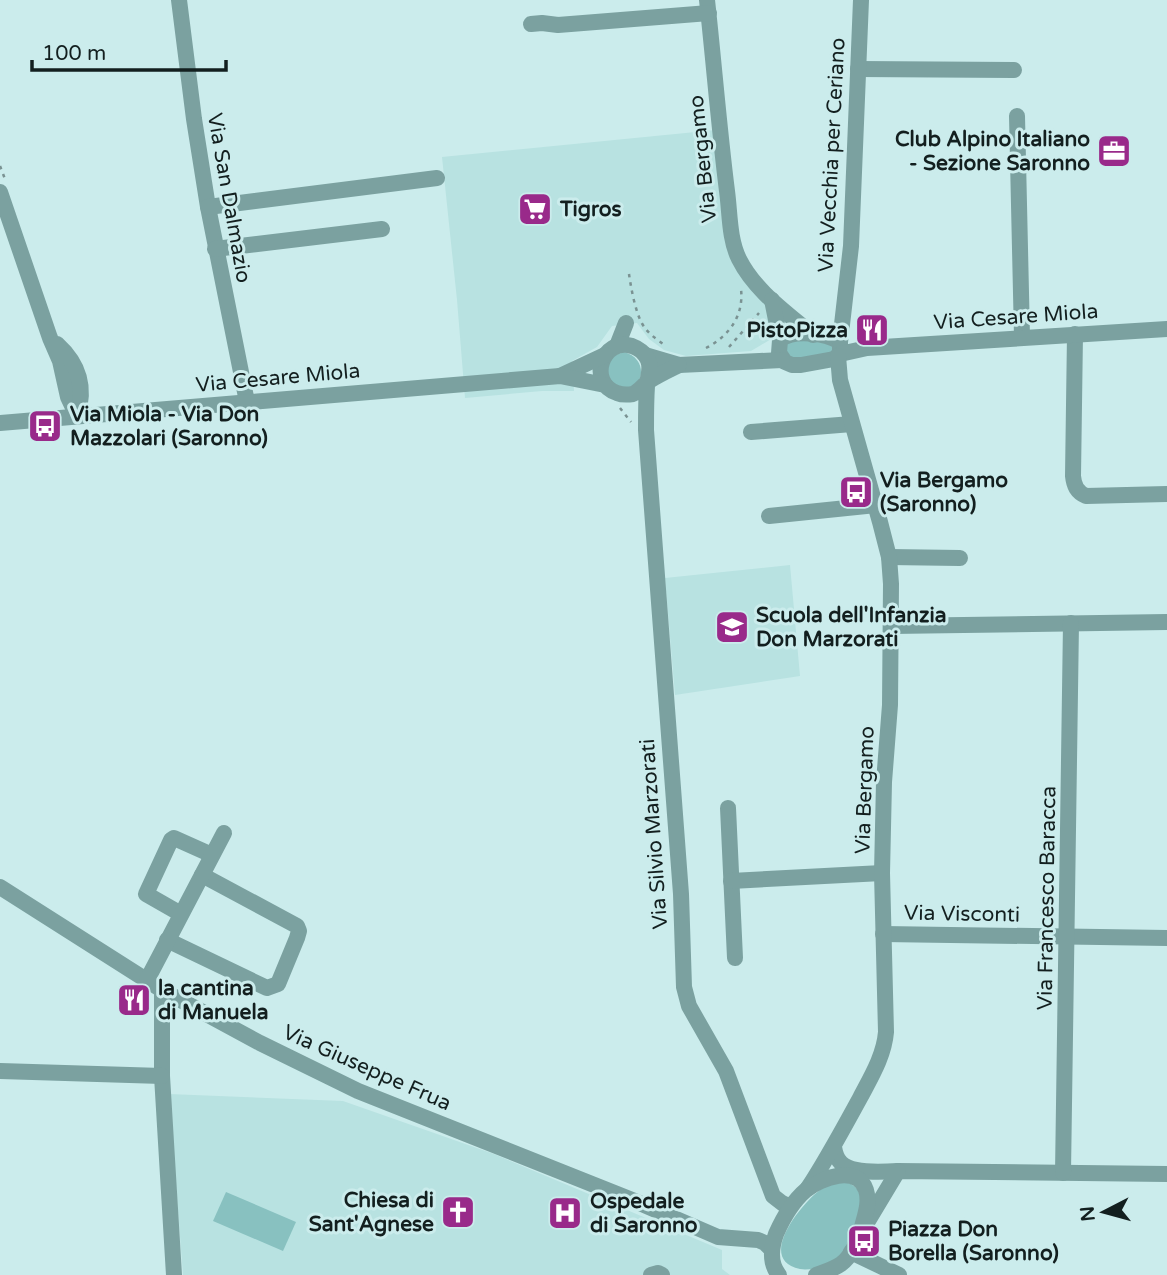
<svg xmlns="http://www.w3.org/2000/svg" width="1167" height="1275" font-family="'Varela Round',sans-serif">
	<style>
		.built { fill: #b8e2e1 }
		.green { fill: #88c1c0 }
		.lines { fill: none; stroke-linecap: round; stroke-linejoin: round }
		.path { stroke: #7a9292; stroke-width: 2.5; stroke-dasharray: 3.5 5; stroke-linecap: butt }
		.minor { stroke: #7ba1a0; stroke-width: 16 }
		.labels { text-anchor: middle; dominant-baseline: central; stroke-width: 6; stroke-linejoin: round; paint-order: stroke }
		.poi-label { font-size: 21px; font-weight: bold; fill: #131f1f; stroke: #cbecec; text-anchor: start }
		.street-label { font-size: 21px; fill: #131f1f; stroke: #cbecec }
	</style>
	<rect width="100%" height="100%" fill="#cbecec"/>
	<!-- built -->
	<g class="built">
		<path d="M 726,129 L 738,232 L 748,264 L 773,295 L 773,338 L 751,351 L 686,356 L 664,350 L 649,339 L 637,323 L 612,326 L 597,347 L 572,361 L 574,391 L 542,391 L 465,398 L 457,300 L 442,157 Z"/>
		<path d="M 790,565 L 800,676 L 675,695 L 665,578 Z"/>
		<path d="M 169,1094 L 343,1101 L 494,1154 L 722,1250 L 722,1269 L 730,1275 L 183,1275 Z"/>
	</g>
	<!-- green -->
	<g class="green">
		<path d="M 789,338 L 832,344 L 832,352 L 825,357 L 786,358 L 786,341 Z"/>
		<path d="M 624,352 C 648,358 645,388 626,388 C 621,388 614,384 610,383 L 606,366 L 612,356 Z"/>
		<path d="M 845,1181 C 852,1184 858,1188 860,1195 C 863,1209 849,1246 840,1256 C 832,1265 812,1271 800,1269 C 755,1260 802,1203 820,1190 C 827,1185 837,1183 845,1181 Z"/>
		<path d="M 226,1192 L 296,1222 L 283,1251 L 213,1221 Z"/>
	</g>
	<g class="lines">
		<!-- path -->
		<g class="path">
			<path d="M 0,166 L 5,179"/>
			<path d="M 629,274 C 631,288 636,317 645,328 C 650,335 659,341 666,346"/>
			<path d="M 729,347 L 759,313"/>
			<path d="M 706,348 C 729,336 744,316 741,289"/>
			<path d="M 620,408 L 631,422"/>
		</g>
		<!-- minor -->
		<g class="minor">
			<path d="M 179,0 L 194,119 L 208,207 L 247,402"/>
			<path d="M 707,0 C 714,64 719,128 727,191 C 730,213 729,239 739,259 C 755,291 786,312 813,335"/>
			<path d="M 531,24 L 542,23 L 558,25 L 709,13"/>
			<path d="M 858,69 L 1014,70"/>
			<path d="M 1017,116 L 1022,337"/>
			<path d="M 0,192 L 50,338 L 60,361 L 68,397 L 77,416"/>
			<path d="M 208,207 L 437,178"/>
			<path d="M 215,249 L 382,229"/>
			<path d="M 772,300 L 780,340 L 779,353 L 785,362 L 792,365 L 801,365 L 834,359 L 840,354 L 840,342 C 826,333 793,329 780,340"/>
			<path d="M 1075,334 L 1073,476 C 1074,486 1077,492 1086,496 L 1167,494"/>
			<path d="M 840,342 L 851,246 L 861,0"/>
			<path d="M 57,344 C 79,364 86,388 77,416"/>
			<path d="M 617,346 L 626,323"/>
			<path d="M 840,354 L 867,348 L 1167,329"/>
			<path d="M 645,355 L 679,365 L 782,360"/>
			<path d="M 679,365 C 669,370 658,375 649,381 C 643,385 640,391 633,394 C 627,395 622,395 617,393 C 587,383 602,337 632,346 C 638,348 645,353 648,360 C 652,369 647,377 647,386 C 646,401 646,416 646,430 L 681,894 L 684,987 L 689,1006 L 726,1071 L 773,1196 L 782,1203 L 790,1207"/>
			<path d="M 560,376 L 605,355"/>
			<path d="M 0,423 L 560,376 L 605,385"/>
			<path d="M 751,432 L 852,424"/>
			<path d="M 769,516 L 876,505"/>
			<path d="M 889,557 L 960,558"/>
			<path d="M 891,626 L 1167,622"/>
			<path d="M 728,808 L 735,958"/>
			<path d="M 731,881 L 882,873"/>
			<path d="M 0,887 L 162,990 L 260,1043 L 358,1091 L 637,1202 L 718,1237 L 758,1240 L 765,1243 L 772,1250"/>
			<path d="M 181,914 L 146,894 L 171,840 L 174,838 L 212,855"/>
			<path d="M 883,934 L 1167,938"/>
			<path d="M 167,940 L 267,988 L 278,984 L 297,938 L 299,931 L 297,926 L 202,875"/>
			<path d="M 147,980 L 224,833"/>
			<path d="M 162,990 L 162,1076 L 174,1275"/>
			<path d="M 0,1071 L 162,1076"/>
			<path d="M 834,1147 C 835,1153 837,1159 841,1163 C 852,1174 884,1172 898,1171 L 1167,1174"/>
			<path d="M 1063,1173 L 1071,623"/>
			<path d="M 808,1188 C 827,1159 843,1129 860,1098 C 871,1077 884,1056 886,1032 L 882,873 L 884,782 L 890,705 L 891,584 L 889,557 L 880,522 L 840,380 L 838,356"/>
			<path d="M 868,1221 L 898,1171"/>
			<path d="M 851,1252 L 899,1275"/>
			<path d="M 651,1275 L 658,1273 L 662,1275"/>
			<path d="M 779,1275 C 769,1263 771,1248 776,1234 C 783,1218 792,1202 806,1190 C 821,1178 857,1164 866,1190 C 870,1202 865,1215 862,1227 C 859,1239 851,1257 841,1264 C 834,1269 824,1272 816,1275"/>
		</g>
	</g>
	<!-- icons -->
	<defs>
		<g id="office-square" transform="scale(1.75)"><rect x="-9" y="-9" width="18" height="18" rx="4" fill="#992a8a" stroke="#cbecec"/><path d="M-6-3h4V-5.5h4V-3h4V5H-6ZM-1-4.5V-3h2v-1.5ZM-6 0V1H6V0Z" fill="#fff"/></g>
		<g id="supermarket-square" transform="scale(1.75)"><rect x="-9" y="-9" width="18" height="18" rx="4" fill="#992a8a" stroke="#cbecec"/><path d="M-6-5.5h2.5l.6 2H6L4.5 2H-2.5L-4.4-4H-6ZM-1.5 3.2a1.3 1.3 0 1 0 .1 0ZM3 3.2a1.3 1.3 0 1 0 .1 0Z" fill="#fff"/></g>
		<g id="restaurant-square" transform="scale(1.75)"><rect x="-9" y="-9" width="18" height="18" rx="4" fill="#992a8a" stroke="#cbecec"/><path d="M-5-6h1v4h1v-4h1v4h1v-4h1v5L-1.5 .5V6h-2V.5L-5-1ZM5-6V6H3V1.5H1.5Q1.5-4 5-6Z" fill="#fff"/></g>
		<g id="bus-square" transform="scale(1.75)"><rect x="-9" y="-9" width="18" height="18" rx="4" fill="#992a8a" stroke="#cbecec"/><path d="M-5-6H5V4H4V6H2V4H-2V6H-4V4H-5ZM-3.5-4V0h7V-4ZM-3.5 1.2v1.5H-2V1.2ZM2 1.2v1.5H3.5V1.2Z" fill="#fff"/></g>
		<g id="school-square" transform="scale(1.75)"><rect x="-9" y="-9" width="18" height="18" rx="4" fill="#992a8a" stroke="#cbecec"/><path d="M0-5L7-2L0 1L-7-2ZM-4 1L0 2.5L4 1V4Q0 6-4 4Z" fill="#fff"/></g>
		<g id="church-square" transform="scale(1.75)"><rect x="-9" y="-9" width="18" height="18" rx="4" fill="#992a8a" stroke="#cbecec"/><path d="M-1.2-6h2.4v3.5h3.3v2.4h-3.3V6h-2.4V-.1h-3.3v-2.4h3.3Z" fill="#fff"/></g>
		<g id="hospital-square" transform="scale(1.75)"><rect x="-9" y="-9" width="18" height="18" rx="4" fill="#992a8a" stroke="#cbecec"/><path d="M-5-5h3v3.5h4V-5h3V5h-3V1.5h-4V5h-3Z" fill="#fff"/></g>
	</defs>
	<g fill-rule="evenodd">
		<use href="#office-square" x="1114" y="151"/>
		<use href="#supermarket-square" x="535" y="209"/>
		<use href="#restaurant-square" x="872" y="330"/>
		<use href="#bus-square" x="45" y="426"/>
		<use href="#bus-square" x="856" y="492"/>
		<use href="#school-square" x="732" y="627"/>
		<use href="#restaurant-square" x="134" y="1000"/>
		<use href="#church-square" x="458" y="1212"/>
		<use href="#hospital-square" x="565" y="1213"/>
		<use href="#bus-square" x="864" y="1241"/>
	</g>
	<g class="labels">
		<!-- poi labels -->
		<g class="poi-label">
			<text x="1090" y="139" text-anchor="end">Club Alpino Italiano<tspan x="1090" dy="24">- Sezione Saronno</tspan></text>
			<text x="560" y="209">Tigros</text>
			<text x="848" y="330" text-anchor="end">PistoPizza</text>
			<text x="70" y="414">Via Miola - Via Don<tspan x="70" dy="24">Mazzolari (Saronno)</tspan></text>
			<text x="880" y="480">Via Bergamo<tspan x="880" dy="24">(Saronno)</tspan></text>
			<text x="756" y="615">Scuola dell'Infanzia<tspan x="756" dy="24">Don Marzorati</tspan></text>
			<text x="158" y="988">la cantina<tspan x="158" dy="24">di Manuela</tspan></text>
			<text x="434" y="1200" text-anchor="end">Chiesa di<tspan x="434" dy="24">Sant'Agnese</tspan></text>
			<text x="590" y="1201">Ospedale<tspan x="590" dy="24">di Saronno</tspan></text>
			<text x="888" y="1229">Piazza Don<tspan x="888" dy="24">Borella (Saronno)</tspan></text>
		</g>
		<!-- street labels -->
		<g class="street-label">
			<text transform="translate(832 155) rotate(-87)">Via Vecchia per Ceriano</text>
			<text transform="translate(703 159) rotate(-96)">Via Bergamo</text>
			<text transform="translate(229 198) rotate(80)">Via San Dalmazio</text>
			<text transform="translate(1016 317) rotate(-4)">Via Cesare Miola</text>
			<text transform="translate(278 378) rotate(-5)">Via Cesare Miola</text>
			<text transform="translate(865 790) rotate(-88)">Via Bergamo</text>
			<text transform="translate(654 834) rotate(-94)">Via Silvio Marzorati</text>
			<text transform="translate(1047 898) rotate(-89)">Via Francesco Baracca</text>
			<text transform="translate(962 914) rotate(1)">Via Visconti</text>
			<text transform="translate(367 1068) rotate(24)">Via Giuseppe Frua</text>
		</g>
	</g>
	<!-- north arrow -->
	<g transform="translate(1104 1212) rotate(264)" stroke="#cbecec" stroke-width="5" paint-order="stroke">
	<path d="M0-5L12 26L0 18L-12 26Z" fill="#131f1f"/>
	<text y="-10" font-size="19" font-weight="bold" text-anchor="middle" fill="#131f1f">N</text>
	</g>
	<!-- scale -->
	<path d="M32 60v10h194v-10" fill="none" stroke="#131f1f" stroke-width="3.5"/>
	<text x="42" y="60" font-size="21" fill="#131f1f" stroke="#cbecec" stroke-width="5" paint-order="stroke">100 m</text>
</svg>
